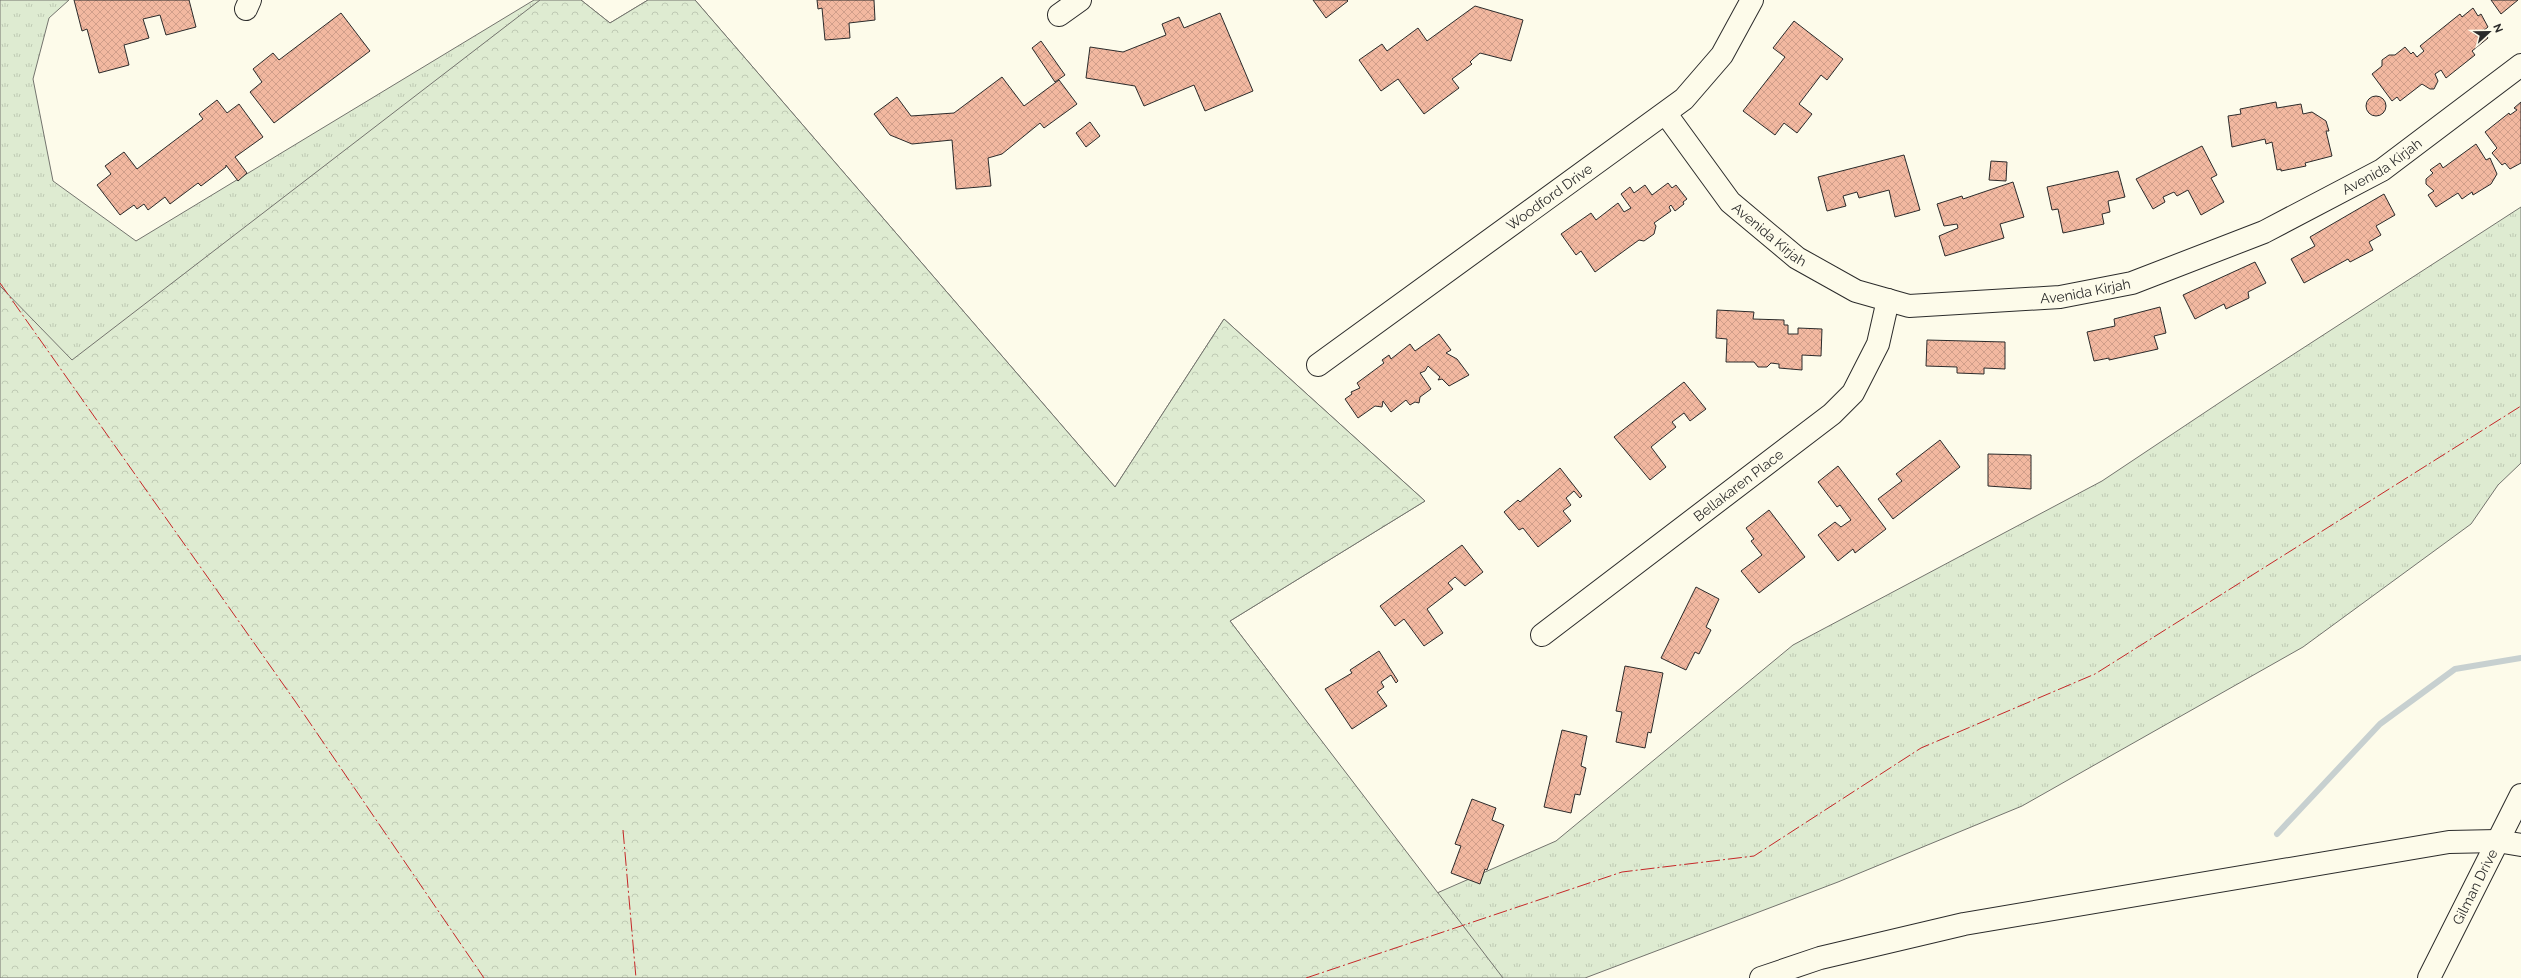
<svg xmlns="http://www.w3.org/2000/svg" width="2521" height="978" font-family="Raleway,sans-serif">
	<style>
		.grass { fill: url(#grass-tufts); stroke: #74746e }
		.park { fill: url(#park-crowns); stroke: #74746e }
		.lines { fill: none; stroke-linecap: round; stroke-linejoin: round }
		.stream { stroke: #c7d0d0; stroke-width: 6 }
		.building { fill: url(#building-cross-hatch); stroke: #2b2b2b }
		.minor-casing { stroke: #2b2b2b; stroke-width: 24 }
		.major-casing { stroke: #2b2b2b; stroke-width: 24 }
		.highway-casing { stroke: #2b2b2b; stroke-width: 24 }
		.minor { stroke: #fdfbea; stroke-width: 22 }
		.major { stroke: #fdfbea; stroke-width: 22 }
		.highway { stroke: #fdfbea; stroke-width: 22 }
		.power { stroke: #c62828; stroke-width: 1; stroke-dasharray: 14 3 2 3; stroke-linecap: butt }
		.labels { text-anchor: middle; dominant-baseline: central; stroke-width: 3; stroke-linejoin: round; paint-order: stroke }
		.street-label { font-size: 14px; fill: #2b2b2b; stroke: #fdfbea }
	</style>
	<defs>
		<pattern id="grass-tufts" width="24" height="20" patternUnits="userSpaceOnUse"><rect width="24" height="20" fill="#deebd1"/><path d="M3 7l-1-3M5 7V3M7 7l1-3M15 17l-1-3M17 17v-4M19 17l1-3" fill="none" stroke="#bfcab4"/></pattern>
		<pattern id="park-crowns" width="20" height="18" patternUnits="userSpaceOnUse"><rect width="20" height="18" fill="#deebd1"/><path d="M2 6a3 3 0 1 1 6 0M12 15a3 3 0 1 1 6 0" fill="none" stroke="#bfcab4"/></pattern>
		<pattern id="building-cross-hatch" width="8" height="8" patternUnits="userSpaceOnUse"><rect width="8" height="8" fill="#f2b8a0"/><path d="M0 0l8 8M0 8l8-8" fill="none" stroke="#d09e8a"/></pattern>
	</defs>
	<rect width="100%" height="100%" fill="#fdfbea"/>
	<!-- grass -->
	<path class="grass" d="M 0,0 L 69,0 L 49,18 L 33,79 L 53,181 L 136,241 L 534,0 L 581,0 L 610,23 L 648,0 L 695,0 L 1115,487 L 1224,319 L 1425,501 L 1230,621 L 1437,893 L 1556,841 L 1793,645 L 2102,481 L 2246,385 L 2521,207 L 2521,463 L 2498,485 L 2471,524 L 2303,647 L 2022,806 L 1838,882 L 1585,978 L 0,978 Z"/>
	<!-- park -->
	<path class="park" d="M 540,0 L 581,0 L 610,23 L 648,0 L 695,0 L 1115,487 L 1224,319 L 1425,501 L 1230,621 L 1503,978 L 0,978 L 0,286 L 72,360 Z"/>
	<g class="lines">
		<!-- stream -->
		<path class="stream" d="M 2277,834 L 2380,724 L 2455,669 L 2521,658"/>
	</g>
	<!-- building -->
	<g class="building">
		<path d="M 74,0 L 189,0 L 196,27 L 166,35 L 160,15 L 143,19 L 149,38 L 124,45 L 129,65 L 99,73 L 87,29 L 82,31 Z"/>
		<path d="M 817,0 L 874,0 L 875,20 L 849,23 L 850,38 L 825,40 L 822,8 L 818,9 Z"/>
		<path d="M 1313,0 L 1347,0 L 1348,1 L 1326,18 Z"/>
		<path d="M 2491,0 L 2518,0 L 2501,14 Z"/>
		<path d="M 1475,6 L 1523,20 L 1511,61 L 1480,53 L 1473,59 L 1470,62 L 1472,64 L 1452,79 L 1459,88 L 1424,114 L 1398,79 L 1381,91 L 1359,60 L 1382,44 L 1387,51 L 1418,28 L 1427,41 Z"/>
		<path d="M 2473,8 L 2478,16 L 2481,14 L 2488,27 L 2483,31 L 2488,38 L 2472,51 L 2475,55 L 2446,78 L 2441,70 L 2435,74 L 2438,81 L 2434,89 L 2430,89 L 2422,84 L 2400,101 L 2397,97 L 2392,101 L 2372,74 L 2382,66 L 2382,60 L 2389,55 L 2395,55 L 2405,47 L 2411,54 L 2413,52 L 2417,57 L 2424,51 L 2420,46 L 2460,14 L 2462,17 Z"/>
		<path d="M 341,13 L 370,51 L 274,123 L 250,92 L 262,82 L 253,69 L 273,53 L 279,60 Z"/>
		<path d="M 1220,13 L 1253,91 L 1205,111 L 1194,85 L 1144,106 L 1135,86 L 1086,78 L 1090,47 L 1123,52 L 1166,35 L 1162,24 L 1179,17 L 1184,28 Z"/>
		<path d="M 1794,21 L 1843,59 L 1827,80 L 1821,75 L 1799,104 L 1812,114 L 1797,133 L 1784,123 L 1775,135 L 1743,111 L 1785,57 L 1773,48 Z"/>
		<path d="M 1041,41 L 1065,75 L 1055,82 L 1032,48 Z"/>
		<path d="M 1002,77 L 1024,106 L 1059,80 L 1077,104 L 1044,128 L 1040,123 L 1002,154 L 988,158 L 991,186 L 956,189 L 952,140 L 912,144 L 890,135 L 874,114 L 897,97 L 911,116 L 954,113 Z"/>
		<circle cx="2376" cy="106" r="10"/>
		<path d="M 217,100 L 227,113 L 239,104 L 263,137 L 235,157 L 247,173 L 238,181 L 226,165 L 226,167 L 201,186 L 198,183 L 170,204 L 165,197 L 148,210 L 144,204 L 137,209 L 134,205 L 120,215 L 97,185 L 111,174 L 105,166 L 124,152 L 137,169 L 203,119 L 199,114 Z"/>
		<path d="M 2276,102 L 2277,108 L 2301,104 L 2303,114 L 2312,112 L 2326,121 L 2329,131 L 2326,131 L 2332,156 L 2305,163 L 2306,166 L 2281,171 L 2281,169 L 2277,170 L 2272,142 L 2266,144 L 2265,139 L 2232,147 L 2228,116 L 2241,114 L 2240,109 Z"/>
		<path d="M 2521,102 L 2521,163 L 2510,169 L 2505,163 L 2502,165 L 2492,153 L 2497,148 L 2485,132 L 2509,113 L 2510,115 L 2517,110 L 2514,108 Z"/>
		<path d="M 1090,122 L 1100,136 L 1086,147 L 1076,133 Z"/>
		<path d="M 2476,144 L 2486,160 L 2490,158 L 2497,174 L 2491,184 L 2473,195 L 2472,192 L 2462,199 L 2458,193 L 2436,207 L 2428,195 L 2434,191 L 2426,184 L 2426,179 L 2433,173 L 2430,170 L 2440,163 L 2443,168 Z"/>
		<path d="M 2202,146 L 2217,175 L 2211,178 L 2224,202 L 2201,215 L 2188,190 L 2177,196 L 2174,192 L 2163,197 L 2165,202 L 2153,209 L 2136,179 Z"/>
		<path d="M 1904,155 L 1920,210 L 1895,217 L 1889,190 L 1859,198 L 1857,192 L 1843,196 L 1846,206 L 1827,211 L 1818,177 Z"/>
		<path d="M 1991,161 L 2007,162 L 2006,181 L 1989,180 Z"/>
		<path d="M 2118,171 L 2125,197 L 2108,201 L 2110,212 L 2102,214 L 2104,224 L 2063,233 L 2058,209 L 2052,210 L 2047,187 Z"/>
		<path d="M 2013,182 L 2024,217 L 2000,224 L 2004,238 L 1945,256 L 1939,236 L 1958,228 L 1957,224 L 1944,226 L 1937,204 L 1962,196 L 1963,199 Z"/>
		<path d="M 1668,183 L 1672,188 L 1676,185 L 1687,199 L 1683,202 L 1684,204 L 1675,211 L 1671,205 L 1669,207 L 1671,211 L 1654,223 L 1656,226 L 1654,234 L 1644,241 L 1639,240 L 1595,272 L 1581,251 L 1576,255 L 1561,234 L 1591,213 L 1596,220 L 1618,203 L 1624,212 L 1631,208 L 1621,194 L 1630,187 L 1634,193 L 1645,185 L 1652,195 Z"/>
		<path d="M 2384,194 L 2395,215 L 2376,226 L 2381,235 L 2369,242 L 2373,250 L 2350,262 L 2348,259 L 2304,283 L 2291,259 L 2315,246 L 2310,237 Z"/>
		<path d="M 2255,262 L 2266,283 L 2248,292 L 2249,298 L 2226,309 L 2224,304 L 2195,319 L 2183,295 Z"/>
		<path d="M 2160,307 L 2166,333 L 2154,336 L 2158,349 L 2109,360 L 2109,358 L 2094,361 L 2087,332 L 2115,326 L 2114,319 Z"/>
		<path d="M 1717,310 L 1754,312 L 1753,319 L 1784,320 L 1784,325 L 1788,325 L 1788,334 L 1798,334 L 1798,328 L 1822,329 L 1821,356 L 1802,355 L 1802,370 L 1779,368 L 1779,364 L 1771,363 L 1767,367 L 1758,367 L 1754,362 L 1726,362 L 1727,339 L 1716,338 Z"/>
		<path d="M 1439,334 L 1451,350 L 1446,353 L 1457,359 L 1469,375 L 1449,386 L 1442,379 L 1438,380 L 1440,377 L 1428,366 L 1425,371 L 1420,373 L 1431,389 L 1420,397 L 1419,403 L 1415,402 L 1410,405 L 1406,400 L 1391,412 L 1383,401 L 1382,407 L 1375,406 L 1358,418 L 1345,399 L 1352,394 L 1351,392 L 1360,388 L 1357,383 L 1384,363 L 1382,360 L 1389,355 L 1391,359 L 1410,344 L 1415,351 Z"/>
		<path d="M 1927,340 L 2005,342 L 2005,369 L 1984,368 L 1984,374 L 1957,373 L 1957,367 L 1926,366 Z"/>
		<path d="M 1684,382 L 1706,409 L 1690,421 L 1684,413 L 1672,422 L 1676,427 L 1651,447 L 1666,467 L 1650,480 L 1614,437 Z"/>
		<path d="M 1940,440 L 1960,467 L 1893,519 L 1878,499 L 1902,481 L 1896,474 Z"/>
		<path d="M 1988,454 L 2031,455 L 2031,489 L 1988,486 Z"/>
		<path d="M 1838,466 L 1886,529 L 1855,553 L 1853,549 L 1838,561 L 1818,535 L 1835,522 L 1841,527 L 1851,520 L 1840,505 L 1837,507 L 1818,482 Z"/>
		<path d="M 1560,468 L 1582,496 L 1580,498 L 1574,491 L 1566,498 L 1571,505 L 1563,511 L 1571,521 L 1538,547 L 1523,528 L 1519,530 L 1504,512 L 1518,500 L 1520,502 Z"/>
		<path d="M 1769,510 L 1805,557 L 1759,593 L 1741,571 L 1762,555 L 1751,541 L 1754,539 L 1746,528 Z"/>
		<path d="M 1462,545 L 1483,572 L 1465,586 L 1455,577 L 1448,583 L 1453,589 L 1427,609 L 1443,633 L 1424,646 L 1404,619 L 1395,626 L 1380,606 Z"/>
		<path d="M 1696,587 L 1719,599 L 1706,627 L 1711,630 L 1699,654 L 1695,652 L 1686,670 L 1661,658 Z"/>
		<path d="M 1379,651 L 1398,681 L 1396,683 L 1391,675 L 1381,682 L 1384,687 L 1377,692 L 1387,706 L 1352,729 L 1325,689 L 1352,673 L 1350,670 Z"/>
		<path d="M 1625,666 L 1663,673 L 1651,733 L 1648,732 L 1645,748 L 1616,742 L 1622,712 L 1616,711 Z"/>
		<path d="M 1562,730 L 1587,736 L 1581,766 L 1586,768 L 1580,795 L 1575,794 L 1571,813 L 1544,807 Z"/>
		<path d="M 1472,799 L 1496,808 L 1492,820 L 1504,825 L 1487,870 L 1485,869 L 1480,884 L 1451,873 L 1461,846 L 1455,844 Z"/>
	</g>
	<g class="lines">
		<!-- minor casing -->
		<g class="minor-casing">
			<g id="minor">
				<path d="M 246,9 L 250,0"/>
				<path d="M 1059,15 L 1080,0"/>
				<path id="s1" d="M 1666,114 L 1730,202 L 1797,258 L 1856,291 L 1909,306 L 2060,297 L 2132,283 L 2264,232 L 2382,170 L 2521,65"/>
				<path id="s2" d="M 1318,365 L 1684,99 L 1722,55 L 1752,0"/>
				<path id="s3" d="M 1542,635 L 1832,414 L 1853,393 L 1878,344 L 1888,300"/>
			</g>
		</g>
		<!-- major casing -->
		<g class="major-casing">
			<g id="major">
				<path id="s4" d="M 2429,978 L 2521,795"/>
			</g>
		</g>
		<!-- highway casing -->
		<g class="highway-casing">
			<path id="highway" d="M 1761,978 L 1820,958 L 1964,924 L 2449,842 L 2497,841 L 2521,845"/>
		</g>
		<!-- minor -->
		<use href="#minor" class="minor"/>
		<!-- major -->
		<use href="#major" class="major"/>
		<!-- highway -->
		<use href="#highway" class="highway"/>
		<!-- power -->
		<g class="power">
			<path d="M 0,283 L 295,701 L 484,978"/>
			<path d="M 623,830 L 636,978"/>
			<path d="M 1306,978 L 1622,872 L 1754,856 L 1921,748 L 2095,674 L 2521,406"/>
		</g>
	</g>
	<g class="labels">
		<!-- street labels -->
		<g class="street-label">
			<text stroke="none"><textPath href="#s1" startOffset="820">Avenida Kirjah</textPath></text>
			<text stroke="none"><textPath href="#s2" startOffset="286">Woodford Drive</textPath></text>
			<text stroke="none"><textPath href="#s1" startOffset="160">Avenida Kirjah</textPath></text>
			<text stroke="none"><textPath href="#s1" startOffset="496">Avenida Kirjah</textPath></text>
			<text stroke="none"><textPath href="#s3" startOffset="247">Bellakaren Place</textPath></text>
			<text stroke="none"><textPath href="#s4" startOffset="102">Gilman Drive</textPath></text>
		</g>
	</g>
	<!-- north arrow -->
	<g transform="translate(2489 32) rotate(68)" stroke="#fdfbea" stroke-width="3" paint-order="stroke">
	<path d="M0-3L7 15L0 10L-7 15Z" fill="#2b2b2b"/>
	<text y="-6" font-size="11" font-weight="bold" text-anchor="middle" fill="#2b2b2b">N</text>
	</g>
</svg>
